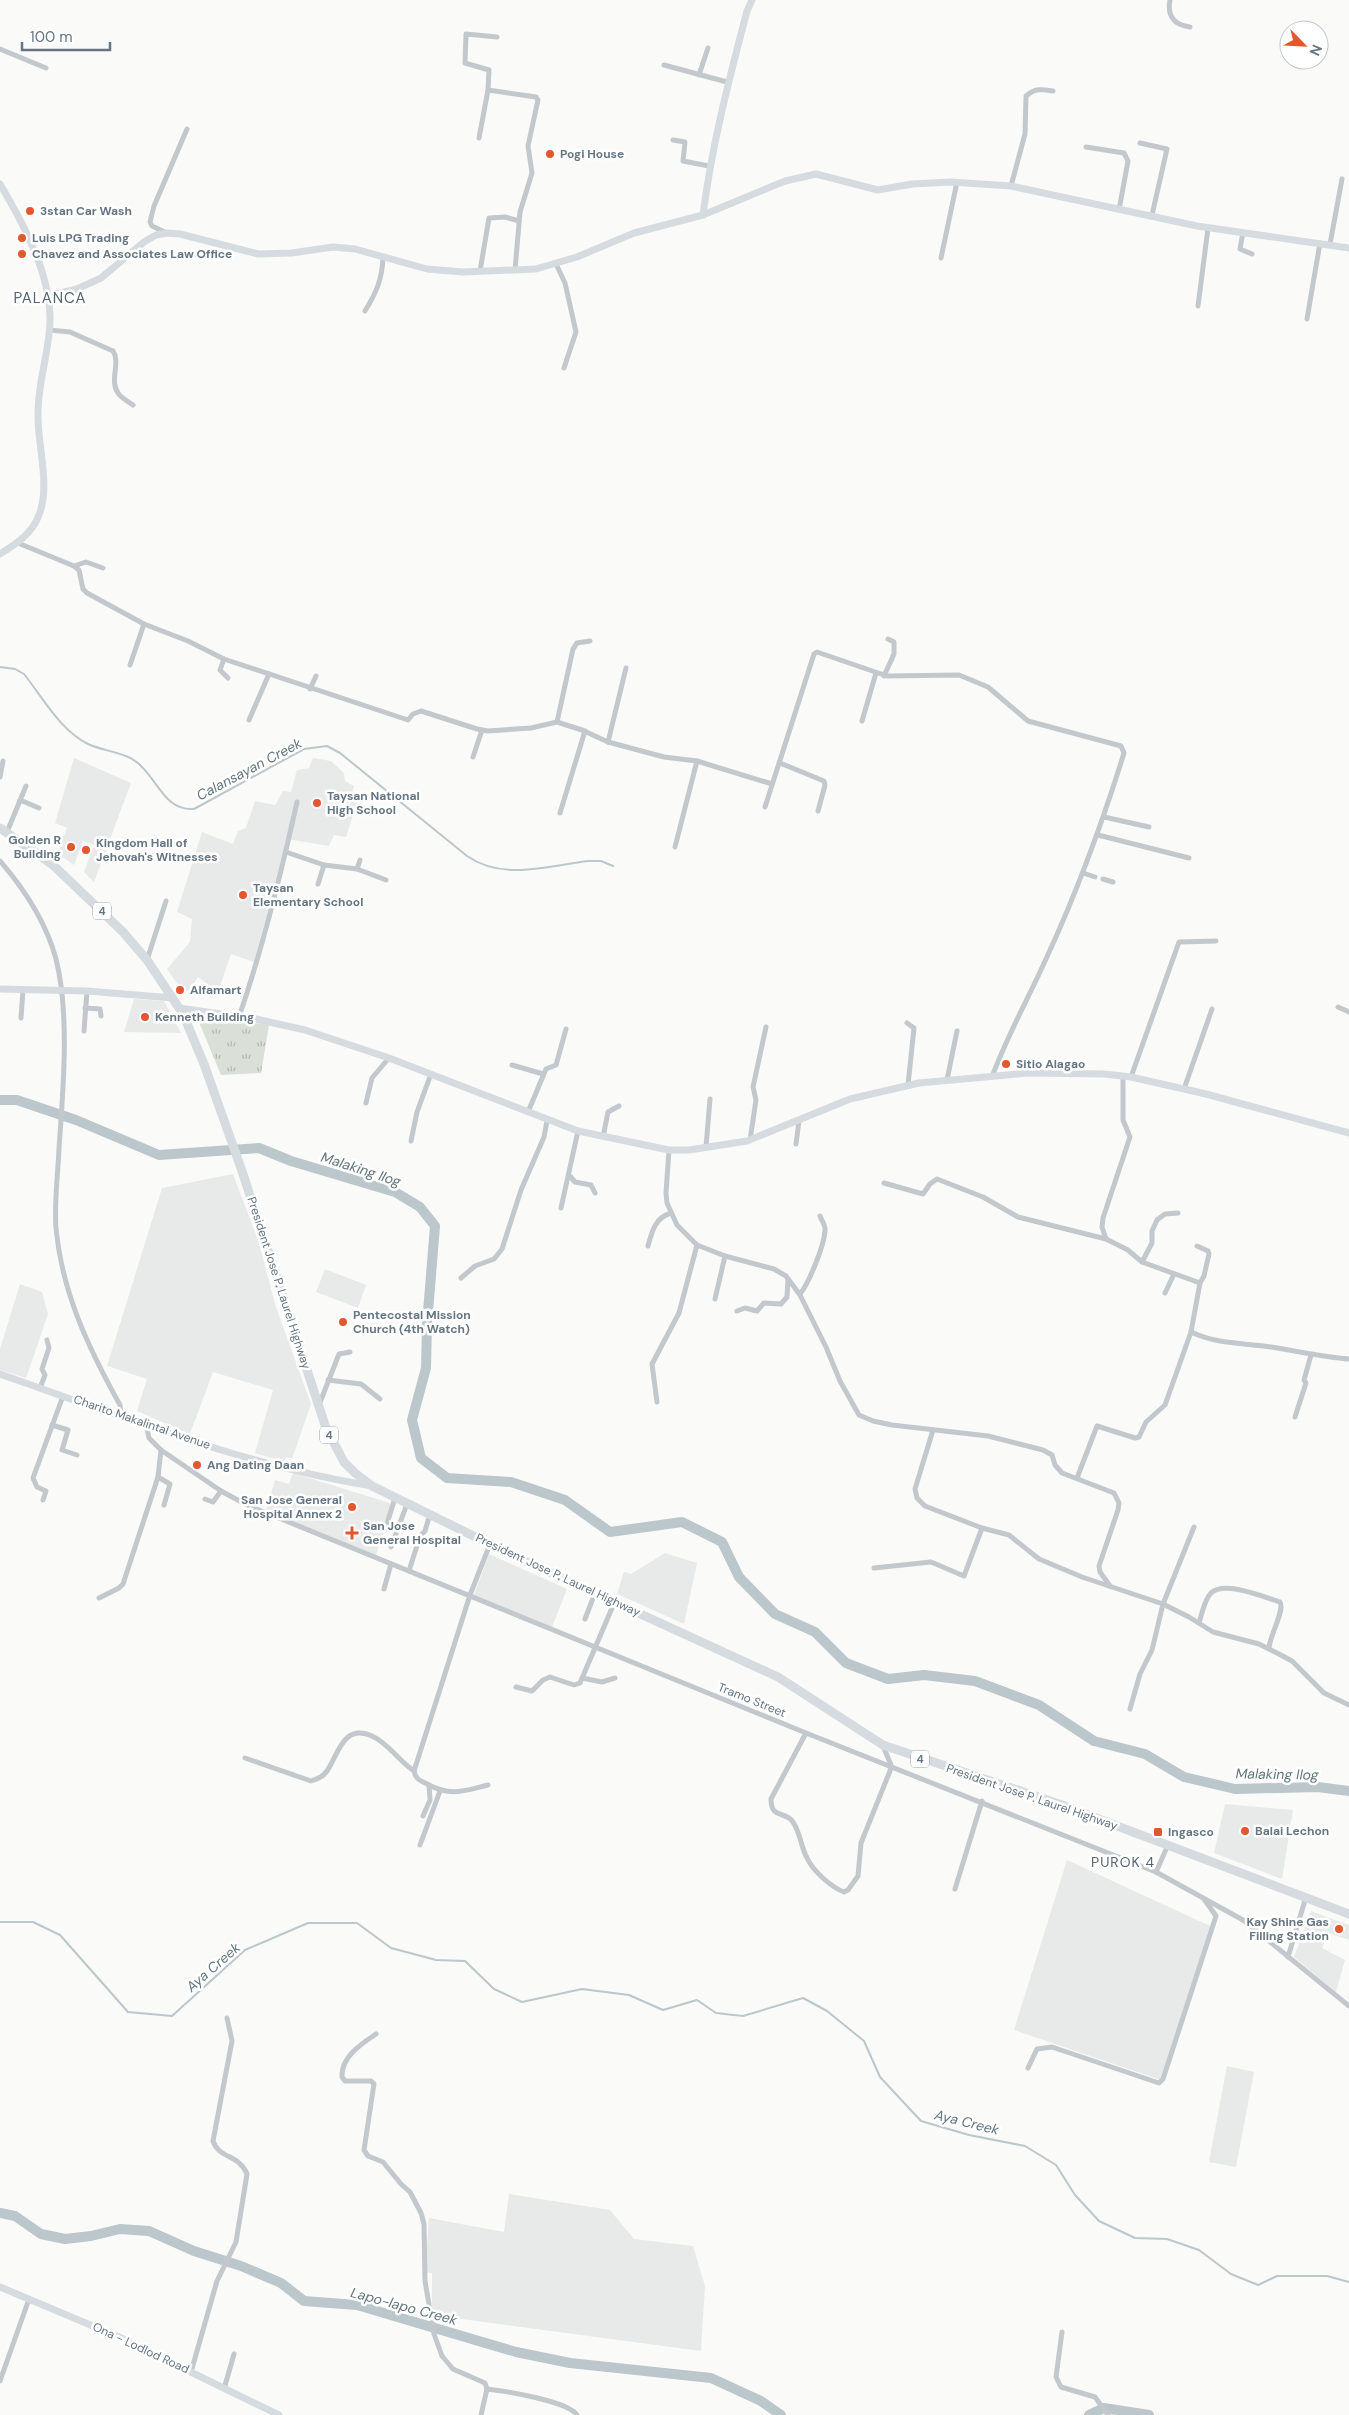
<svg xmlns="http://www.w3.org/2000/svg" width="1349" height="2415" font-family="'DM Sans',sans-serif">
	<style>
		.built { fill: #e8e9e9 }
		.grass { fill: url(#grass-tufts) }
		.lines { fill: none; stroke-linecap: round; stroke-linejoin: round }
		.stream { stroke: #bbc7cb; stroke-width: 2 }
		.river { stroke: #bbc7cb; stroke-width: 10 }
		.street { stroke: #c3c8cc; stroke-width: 5 }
		.secondary { stroke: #d6dbdf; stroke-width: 7 }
		.highway { stroke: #d6dbdf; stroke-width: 9 }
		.poi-dot { fill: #e4572e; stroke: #fff; stroke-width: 2 }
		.labels { text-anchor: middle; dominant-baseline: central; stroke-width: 5; stroke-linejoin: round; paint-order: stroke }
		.shield { fill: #fff; stroke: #939fa8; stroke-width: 1 }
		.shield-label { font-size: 11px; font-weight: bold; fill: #657683 }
		.poi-label { font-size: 12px; font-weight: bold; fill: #657683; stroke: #fff; text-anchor: start }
		.street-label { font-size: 12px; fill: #657683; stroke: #fff }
		.water-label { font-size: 14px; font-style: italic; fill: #60757c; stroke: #fff }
		.neighbourhood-label { font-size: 14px; letter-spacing: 1px; fill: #57646e; stroke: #fff }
		.quarter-label { font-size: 15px; letter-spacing: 1px; fill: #57646e; stroke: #fff }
	</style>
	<defs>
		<pattern id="grass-tufts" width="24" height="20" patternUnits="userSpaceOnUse" patternTransform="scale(1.25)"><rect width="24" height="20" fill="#dadfd7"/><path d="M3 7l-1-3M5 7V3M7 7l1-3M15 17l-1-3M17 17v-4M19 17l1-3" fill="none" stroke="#b4b9b4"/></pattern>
	</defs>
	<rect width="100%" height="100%" fill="#fafaf8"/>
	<!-- built -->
	<g class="built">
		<path d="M 74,758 L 131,783 L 94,882 L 84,872 L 94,845 L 83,841 L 74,865 L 57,853 L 67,828 L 55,823 Z"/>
		<path d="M 313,758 L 331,761 L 344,773 L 345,781 L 354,786 L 352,793 L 359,797 L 346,837 L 334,835 L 329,846 L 287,839 L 254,962 L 231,954 L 216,998 L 212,996 L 211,987 L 198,977 L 190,989 L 183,992 L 167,969 L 190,942 L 192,919 L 177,912 L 202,832 L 233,844 L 238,831 L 246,828 L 255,801 L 275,805 L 283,791 L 291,792 L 297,770 L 309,768 Z"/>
		<path d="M 134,999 L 164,1001 L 181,1033 L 124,1032 Z"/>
		<path d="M 233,1174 L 258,1240 L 276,1307 L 311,1404 L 292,1459 L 286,1457 L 284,1462 L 255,1453 L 273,1390 L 213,1372 L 190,1434 L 137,1411 L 147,1379 L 107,1366 L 162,1188 Z"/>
		<path d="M 325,1269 L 366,1285 L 358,1308 L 316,1292 Z"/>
		<path d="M 20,1284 L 42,1292 L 48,1314 L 26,1378 L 0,1370 L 0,1349 Z"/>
		<path d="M 293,1473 L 393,1504 L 376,1555 L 266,1511 L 275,1480 L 289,1484 Z"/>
		<path d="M 665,1553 L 697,1563 L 684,1624 L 617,1594 L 624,1572 L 631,1574 Z"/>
		<path d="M 489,1554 L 567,1589 L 552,1627 L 474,1595 Z"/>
		<path d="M 1225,1804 L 1293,1810 L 1282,1879 L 1214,1853 Z"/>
		<path d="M 1067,1860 L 1210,1926 L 1161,2080 L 1014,2030 Z"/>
		<path d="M 1311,1911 L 1349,1925 L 1349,1940 L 1328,1933 L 1322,1948 L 1345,1960 L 1336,1992 L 1294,1957 Z"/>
		<path d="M 1227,2066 L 1254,2072 L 1236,2167 L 1209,2162 Z"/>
		<path d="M 509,2194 L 610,2210 L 634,2239 L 693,2246 L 705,2286 L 701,2351 L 432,2315 L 432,2273 L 425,2272 L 429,2218 L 504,2232 Z"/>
	</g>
	<!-- grass -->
	<path class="grass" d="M 196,1015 L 269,1025 L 261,1073 L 221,1075 Z"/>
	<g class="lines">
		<!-- stream -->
		<g class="stream">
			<path d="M 0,667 L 15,669 L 24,674 C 43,698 60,730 88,744 C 105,752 128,752 141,766 C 159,783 166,811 194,809 L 304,749 L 327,746 L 340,753 L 467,856 C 503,881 547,866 588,861 L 601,861 L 613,866"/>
			<path d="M 0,1922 L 33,1922 L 60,1935 L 128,2012 L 172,2016 L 245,1950 L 308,1923 L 357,1923 L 391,1948 L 436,1960 L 465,1961 L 494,1989 L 522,2002 L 582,1989 L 629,1995 L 663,2010 L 697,2000 L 716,2013 L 743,2016 L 803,1998 L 827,2011 L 864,2041 L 880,2077 L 921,2121 L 969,2135 L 1025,2146 L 1056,2165 L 1075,2195 L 1099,2221 L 1135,2238 L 1167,2239 L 1199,2250 L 1231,2274 L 1258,2285 L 1277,2276 L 1327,2276 L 1349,2282"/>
		</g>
		<!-- river -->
		<g class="river">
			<path d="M 0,1100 L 17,1100 L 76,1120 L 159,1155 L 259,1148 L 291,1161 L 395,1192 L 420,1207 L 435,1226 L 427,1324 L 426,1368 L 412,1420 L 421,1458 L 447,1478 L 511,1482 L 565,1500 L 610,1532 L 682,1522 L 722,1542 L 739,1577 L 775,1614 L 815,1632 L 846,1663 L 888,1679 L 924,1675 L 975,1681 L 1039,1705 L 1094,1741 L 1145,1754 L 1184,1777 L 1235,1789 L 1318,1787 L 1349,1791"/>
			<path d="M 0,2213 L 15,2216 L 41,2234 L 65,2239 L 91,2236 L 120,2229 L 149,2231 L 194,2251 L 241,2266 L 281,2283 L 304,2301 L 357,2305 L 516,2352 L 570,2363 L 711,2378 L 761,2401 L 781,2415"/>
			<path d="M 1089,2415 L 1104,2408 L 1149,2415"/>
		</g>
		<!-- street -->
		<g class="street">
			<path d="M 1170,0 C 1167,16 1174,25 1190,27"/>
			<path d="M 497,37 L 466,34 L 465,63 L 489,70 L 488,90 L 536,97 L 538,100 L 528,146 L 532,173 L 520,212 L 515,270"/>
			<path d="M 0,49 L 46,68"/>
			<path d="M 664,65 L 727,82"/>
			<path d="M 699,75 L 708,48"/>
			<path d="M 479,138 L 488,90"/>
			<path d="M 673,140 L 685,142 L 683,161 L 709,166"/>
			<path d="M 1140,143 L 1167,149 L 1152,215"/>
			<path d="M 1086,147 L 1124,153 L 1128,161 L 1119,210"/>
			<path d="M 1011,186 L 1025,134 L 1026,96 C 1035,88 1041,89 1053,91"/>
			<path d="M 1243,232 L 1240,249 L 1252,254"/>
			<path d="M 167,233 L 152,226 L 150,222 L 154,206 L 187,129"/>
			<path d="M 1330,244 L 1342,179"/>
			<path d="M 941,258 L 957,182"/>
			<path d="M 556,264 L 565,283 L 576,332 L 564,368"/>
			<path d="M 480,271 L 489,218 L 505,217 L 519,221"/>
			<path d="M 1198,306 L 1208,228"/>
			<path d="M 365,311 C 376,293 382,280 383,258"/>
			<path d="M 1307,319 L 1320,243"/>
			<path d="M 49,330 L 70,332 L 113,351 C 121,362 109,380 118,393 C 121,398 129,402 133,405"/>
			<path d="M 18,543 L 74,566 L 79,570 L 83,589 L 87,593 L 144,624 L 188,641 L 224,659 L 408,720 L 413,714 L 421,711 L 477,729 L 488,731 L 531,728 L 557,722 L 582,730 L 608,742 L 664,757 L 697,761 L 772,784"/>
			<path d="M 74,566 L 86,562 L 103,568"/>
			<path d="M 224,659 L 220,670 L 228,678"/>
			<path d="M 130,665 L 144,624"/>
			<path d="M 884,676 L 894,654 L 894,642 L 888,639"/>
			<path d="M 310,689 L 316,676"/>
			<path d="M 249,720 L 269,674"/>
			<path d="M 862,721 L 876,673"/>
			<path d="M 557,722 L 573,649 L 577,643 L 590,641"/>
			<path d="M 608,742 L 626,668"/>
			<path d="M 473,757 L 482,730"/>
			<path d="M 780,763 L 824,781 L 825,785 L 818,811"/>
			<path d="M 0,777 L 3,761"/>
			<path d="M 20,800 L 39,808"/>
			<path d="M 765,807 L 814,654 L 817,652 L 887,676 L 959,675 L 988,687 L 1028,721 L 1121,746 L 1124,753 C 1102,824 1077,892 1046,959 C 1028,999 1007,1036 992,1077"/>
			<path d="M 560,813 L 585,731"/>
			<path d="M 1104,817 L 1149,827"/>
			<path d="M 7,832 L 26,786"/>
			<path d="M 1098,835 L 1189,858"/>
			<path d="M 675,847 L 697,761"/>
			<path d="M 286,852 L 324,865 L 357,869 L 386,880"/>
			<path d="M 0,861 C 25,890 46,922 56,959 C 70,1014 63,1092 59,1148 C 58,1175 54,1202 56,1228 C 62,1293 89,1349 120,1405 L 121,1416"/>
			<path d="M 357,869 L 360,860"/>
			<path d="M 1083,873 L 1095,877"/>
			<path d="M 1103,879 L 1113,882"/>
			<path d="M 318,884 L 324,865"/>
			<path d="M 147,960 L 166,901"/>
			<path d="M 1338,1007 L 1349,1012"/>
			<path d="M 85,1008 L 100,1009 L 101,1016"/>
			<path d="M 239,1017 C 263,947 281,874 297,802"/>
			<path d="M 21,1018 L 23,990"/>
			<path d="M 907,1023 L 914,1028 L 908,1085"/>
			<path d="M 84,1031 L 87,991"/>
			<path d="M 512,1065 L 543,1074"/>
			<path d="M 1131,1077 L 1179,942 L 1216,941"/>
			<path d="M 947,1080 L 957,1031"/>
			<path d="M 1184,1089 L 1212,1009"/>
			<path d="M 366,1103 L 372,1078 L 389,1058"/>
			<path d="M 528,1112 L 546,1069 L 556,1065 L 566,1029"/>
			<path d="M 603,1137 L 608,1112 L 619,1106"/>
			<path d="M 750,1140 L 756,1100 L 753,1087 L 766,1027"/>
			<path d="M 411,1141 L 417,1112 L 431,1074"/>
			<path d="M 796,1144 L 799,1121"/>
			<path d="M 706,1147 L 710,1099"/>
			<path d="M 669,1150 L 666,1193 L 667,1203 L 677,1225 L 697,1245 L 725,1256 L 774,1269 L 786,1276 L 800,1295 L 826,1347 L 840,1381 L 859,1415 L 873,1421 L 892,1425 L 988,1436 L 1043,1450 L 1052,1455 L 1055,1465 L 1062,1473 L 1114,1493 L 1119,1503 L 1118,1510 L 1099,1566 L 1100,1572 L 1110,1586"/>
			<path d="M 569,1175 L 575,1182 L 591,1185 L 595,1193"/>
			<path d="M 884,1183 L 923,1194 L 930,1184 L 937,1179 L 983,1197 L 1018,1217 L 1106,1239 L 1128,1250 L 1142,1262 L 1200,1283 L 1191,1332 L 1165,1405 L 1146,1422 L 1139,1437 L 1135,1438 L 1097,1426 L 1077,1478"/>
			<path d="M 561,1208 L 578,1131"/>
			<path d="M 1106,1239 L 1102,1227 L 1103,1218 L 1130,1137 L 1123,1120 L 1123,1076"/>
			<path d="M 648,1246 C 652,1231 655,1218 671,1213"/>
			<path d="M 1197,1246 L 1208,1251 L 1209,1254 L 1204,1276 L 1200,1283"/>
			<path d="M 1142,1262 L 1152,1243 L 1152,1231 L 1157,1220 L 1165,1214 L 1178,1213"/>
			<path d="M 461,1278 L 475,1266 L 494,1259 L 502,1249 L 521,1190 L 544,1137 L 547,1121"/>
			<path d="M 1165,1293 L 1174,1274"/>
			<path d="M 800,1294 C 809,1283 824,1246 825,1231 C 826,1226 822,1221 820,1216"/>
			<path d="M 715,1299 L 725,1256"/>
			<path d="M 737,1311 L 745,1308 L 757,1311 L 764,1303 L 781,1304 L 787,1297 L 788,1279"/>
			<path d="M 1191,1332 C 1216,1344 1244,1343 1271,1347 C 1297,1351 1323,1357 1349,1359"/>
			<path d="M 328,1380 L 361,1384 L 380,1399"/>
			<path d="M 40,1388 L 45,1375 L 42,1369 L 49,1348 L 47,1340"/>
			<path d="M 657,1402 L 652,1364 L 679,1313 L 697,1245"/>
			<path d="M 319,1405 L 339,1354 L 350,1352"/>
			<path d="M 1295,1417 L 1306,1383 L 1304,1380 L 1311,1355"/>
			<path d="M 146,1424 L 149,1438 L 161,1450 L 221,1491 L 247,1505 L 806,1733 L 1156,1872 L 1243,1920 L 1349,2006"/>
			<path d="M 52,1425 L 68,1430 L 62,1450 L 77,1455"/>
			<path d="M 933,1430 L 915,1489 L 917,1498 L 925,1506 L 982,1528 L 1009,1535 L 1039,1559 L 1082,1577 L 1163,1604 L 1189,1617 L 1213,1632 L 1259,1644 L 1277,1653 L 1292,1661 L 1324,1693 L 1349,1705"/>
			<path d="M 158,1477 L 170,1484 L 164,1505"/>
			<path d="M 205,1499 L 213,1502 L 221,1491"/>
			<path d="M 43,1500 L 46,1491 L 37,1487 L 33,1478 L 63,1396"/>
			<path d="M 385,1530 L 395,1498"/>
			<path d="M 391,1547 L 407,1504"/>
			<path d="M 874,1568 L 931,1562 L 964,1576 L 982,1528"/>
			<path d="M 409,1571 L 420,1536 L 425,1531 L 430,1514"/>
			<path d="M 384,1589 L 391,1564"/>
			<path d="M 99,1598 L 119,1588 L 123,1584 L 158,1477 L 161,1450"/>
			<path d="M 585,1619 L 595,1593"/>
			<path d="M 1199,1623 C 1202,1614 1204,1600 1211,1593 C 1224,1580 1264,1597 1280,1602 C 1285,1611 1270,1634 1269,1648"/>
			<path d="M 582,1678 L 602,1682 L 615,1678"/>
			<path d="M 516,1687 L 532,1691 L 543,1680 L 550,1677 L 574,1685 L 580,1683 L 615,1601"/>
			<path d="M 1130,1709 L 1140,1674 L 1152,1650 L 1163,1604 L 1194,1527"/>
			<path d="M 806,1733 L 771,1799 C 771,1820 785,1810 793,1822 C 800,1832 801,1847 807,1858 C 813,1871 831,1887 844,1892 L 848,1890 L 858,1876 L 861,1843 L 890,1771 L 891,1765 L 883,1746"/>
			<path d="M 245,1758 L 311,1781 C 317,1779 323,1777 327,1771 C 338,1755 343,1723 372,1736 C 388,1743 399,1761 414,1771"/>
			<path d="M 488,1785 C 463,1791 451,1797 427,1784 C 421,1781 415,1779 414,1771 L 470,1595 L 490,1544"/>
			<path d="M 423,1816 L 430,1800 L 429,1785"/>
			<path d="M 420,1845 L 440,1791"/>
			<path d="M 1156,1872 L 1168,1845"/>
			<path d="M 955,1889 L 982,1801"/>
			<path d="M 1288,1957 L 1306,1897"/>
			<path d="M 376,2034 C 361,2044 341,2057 342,2077 L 345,2081 L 371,2081 L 374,2084 L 364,2150 L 368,2156 L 383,2162 L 401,2184 L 410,2192 L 421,2213 L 424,2224 L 425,2281 L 434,2334 L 442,2356 L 453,2369 L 485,2383 L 487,2389 L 481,2415"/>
			<path d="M 1028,2068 L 1037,2049 L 1052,2047 L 1159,2083 L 1163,2079 L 1216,1916 L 1204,1899"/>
			<path d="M 1062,2332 L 1056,2377 L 1061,2387 L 1095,2397 L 1108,2415"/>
			<path d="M 191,2372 L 217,2281 L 236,2242 L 247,2174 C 239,2154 219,2159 213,2141 L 232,2041 L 227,2018"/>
			<path d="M 0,2381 L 29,2299"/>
			<path d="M 224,2389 L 234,2354"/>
			<path d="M 487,2389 C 505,2391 568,2401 577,2415"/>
		</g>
		<!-- secondary -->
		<g class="secondary">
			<path d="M 0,184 C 20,218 41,256 48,296 C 56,336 38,373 38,413 C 37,445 51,484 39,515 C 32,534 16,544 0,554"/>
			<path d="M 703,215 C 712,144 729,80 747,11 L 752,0"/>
			<path d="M 48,296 L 77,289 L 101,278 L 144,242 L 156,235 L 167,233 L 180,234 L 258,254 L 292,253 L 333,247 L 355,249 L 427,269 L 463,272 L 536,269 L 577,257 L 634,233 L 703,215 L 785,181 L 816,174 L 878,190 L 912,184 L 951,182 L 1011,186 L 1197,226 L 1349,248"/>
			<path d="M 0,989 L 87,991 L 173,998"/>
			<path d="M 179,1008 L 256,1019 L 305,1030 L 389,1058 L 578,1131 L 669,1150 L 689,1150 L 747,1141 L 850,1099 L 919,1083 L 1028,1073 L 1104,1074 L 1131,1077 L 1206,1094 L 1349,1133"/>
			<path d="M 0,1374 C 121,1416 245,1466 372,1486"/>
			<path d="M 0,2287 L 119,2337 L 279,2415"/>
		</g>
		<!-- highway -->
		<path class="highway" d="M 0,828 L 53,865 L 123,932 L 147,960 L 183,1014 L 204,1064 L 242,1171 L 326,1428 L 344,1462 L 355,1473 L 372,1486 L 514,1556 L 778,1677 L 883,1745 L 1062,1805 L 1349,1914"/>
	</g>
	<!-- markers -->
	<g class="poi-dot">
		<circle cx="550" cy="154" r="5"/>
		<circle cx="30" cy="211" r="5"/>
		<circle cx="22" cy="238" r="5"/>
		<circle cx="22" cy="254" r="5"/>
		<circle cx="317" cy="803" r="5"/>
		<circle cx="71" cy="847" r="5"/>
		<circle cx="86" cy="850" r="5"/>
		<circle cx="243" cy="895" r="5"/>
		<circle cx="180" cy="990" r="5"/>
		<circle cx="145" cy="1017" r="5"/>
		<circle cx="1006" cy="1064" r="5"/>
		<circle cx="343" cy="1322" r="5"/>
		<circle cx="197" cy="1465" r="5"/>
		<circle cx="352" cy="1507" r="5"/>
		<path d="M349.5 1525.5h5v5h5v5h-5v5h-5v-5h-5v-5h5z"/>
		<circle cx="1245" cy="1831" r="5"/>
		<rect x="1153" y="1827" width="10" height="10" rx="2.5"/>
		<circle cx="1339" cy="1929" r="5"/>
	</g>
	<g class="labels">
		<!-- shield labels -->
		<g class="shield">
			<rect x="93" y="902.5" width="18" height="17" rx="4"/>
			<rect x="320" y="1426.5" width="18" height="17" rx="4"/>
			<rect x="911" y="1750.5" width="18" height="17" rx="4"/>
		</g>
		<g class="shield-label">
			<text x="102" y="911">4</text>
			<text x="329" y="1435">4</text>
			<text x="920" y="1759">4</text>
		</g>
		<!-- poi labels -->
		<g class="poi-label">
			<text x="560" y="154">Pogi House</text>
			<text x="40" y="211">3stan Car Wash</text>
			<text x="32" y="238">Luis LPG Trading</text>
			<text x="32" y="254">Chavez and Associates Law Office</text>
			<text x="327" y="796">Taysan National<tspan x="327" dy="14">High School</tspan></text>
			<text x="61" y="840" text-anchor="end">Golden R<tspan x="61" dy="14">Building</tspan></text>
			<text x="96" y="843">Kingdom Hall of<tspan x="96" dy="14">Jehovah's Witnesses</tspan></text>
			<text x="253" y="888">Taysan<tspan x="253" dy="14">Elementary School</tspan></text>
			<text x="190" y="990">Alfamart</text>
			<text x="155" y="1017">Kenneth Building</text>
			<text x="1016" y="1064">Sitio Alagao</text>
			<text x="353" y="1315">Pentecostal Mission<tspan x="353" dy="14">Church (4th Watch)</tspan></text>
			<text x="207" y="1465">Ang Dating Daan</text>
			<text x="342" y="1500" text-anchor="end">San Jose General<tspan x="342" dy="14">Hospital Annex 2</tspan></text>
			<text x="363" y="1526">San Jose<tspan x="363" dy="14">General Hospital</tspan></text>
			<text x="1255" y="1831">Balai Lechon</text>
			<text x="1168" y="1832">Ingasco</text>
			<text x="1329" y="1922" text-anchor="end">Kay Shine Gas<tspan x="1329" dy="14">Filling Station</tspan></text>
		</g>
		<!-- street labels -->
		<g class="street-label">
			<text transform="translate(279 1283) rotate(72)">President Jose P. Laurel Highway</text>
			<text transform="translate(142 1422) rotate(19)">Charito Makalintal Avenue</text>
			<text transform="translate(558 1575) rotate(25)">President Jose P. Laurel Highway</text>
			<text transform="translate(752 1700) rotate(22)">Tramo Street</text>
			<text transform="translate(1032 1797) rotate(19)">President Jose P. Laurel Highway</text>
			<text transform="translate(141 2348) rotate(25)">Ona - Lodlod Road</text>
		</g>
		<!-- water labels -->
		<g class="water-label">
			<text transform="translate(249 769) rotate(-28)">Calansayan Creek</text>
			<text transform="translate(361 1169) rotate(18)">Malaking Ilog</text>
			<text transform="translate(1277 1774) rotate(1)">Malaking Ilog</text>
			<text transform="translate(213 1967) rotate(-41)">Aya Creek</text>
			<text transform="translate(967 2122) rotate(14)">Aya Creek</text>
			<text transform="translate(404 2306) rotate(15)">Lapo-lapo Creek</text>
		</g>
		<!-- neighbourhood labels -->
		<g class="neighbourhood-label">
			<text x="1123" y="1862">PUROK 4</text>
		</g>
		<!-- quarter labels -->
		<g class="quarter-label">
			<text x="50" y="298">PALANCA</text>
		</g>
	</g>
	<!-- north arrow -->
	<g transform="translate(1304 45) rotate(114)"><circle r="24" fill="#ffffff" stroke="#c1c8cd"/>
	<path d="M0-4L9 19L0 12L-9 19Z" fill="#e4572e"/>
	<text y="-8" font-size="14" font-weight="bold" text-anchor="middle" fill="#657683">N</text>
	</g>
	<!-- scale -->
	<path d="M22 42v8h88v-8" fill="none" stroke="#657683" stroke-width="2.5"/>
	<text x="30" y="42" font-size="15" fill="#657683" stroke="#ffffff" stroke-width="4" paint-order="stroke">100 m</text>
</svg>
